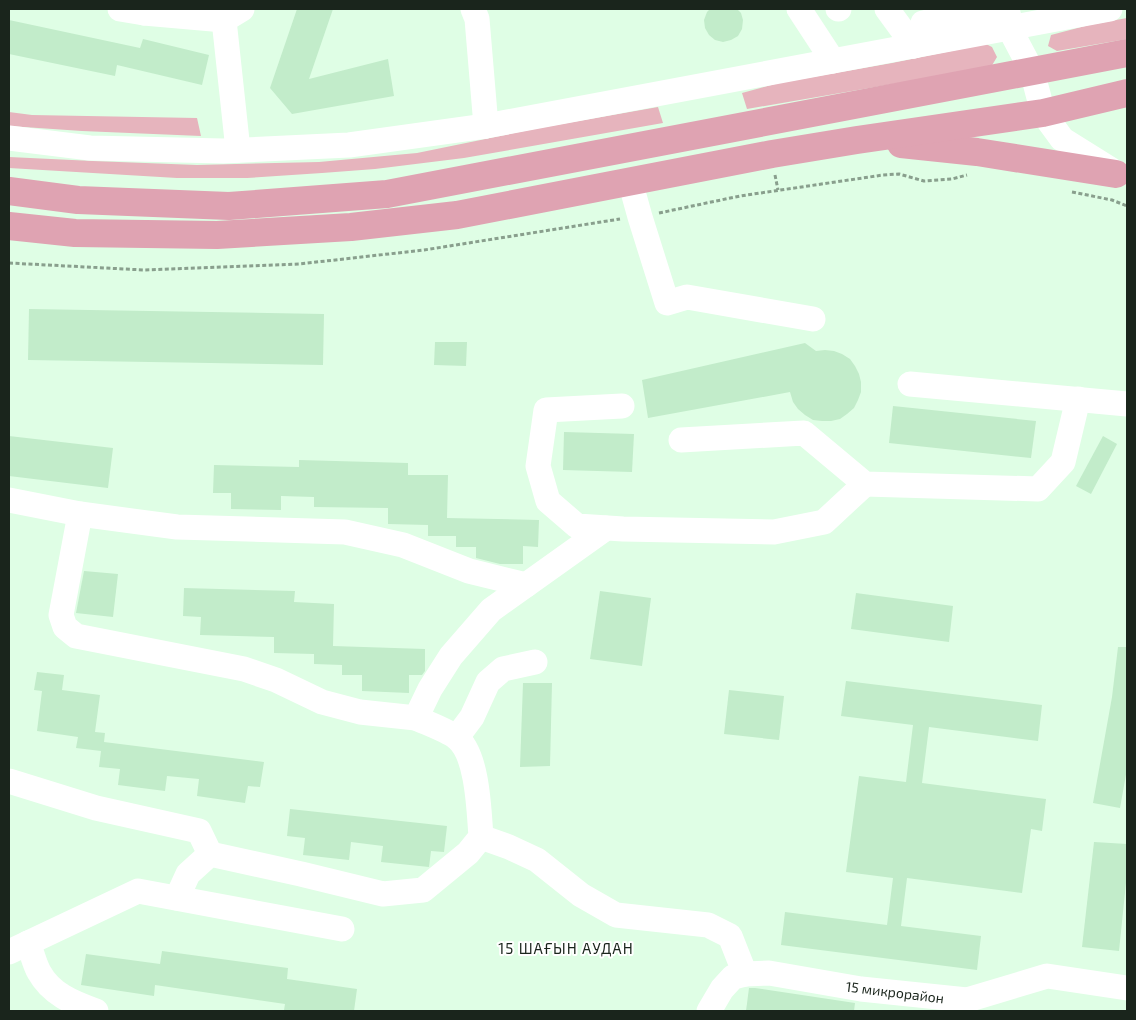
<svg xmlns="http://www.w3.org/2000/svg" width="1136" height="1020" font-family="'Exo 2',sans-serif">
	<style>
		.green { fill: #e6b4bd }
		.building { fill: #c2ecca }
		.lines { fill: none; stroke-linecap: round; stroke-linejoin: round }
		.path { stroke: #899f8d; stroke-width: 3; stroke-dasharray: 4 2.5; stroke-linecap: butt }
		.minor { stroke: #fff; stroke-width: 25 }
		.major { stroke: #dfa3b2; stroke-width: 28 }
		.labels { text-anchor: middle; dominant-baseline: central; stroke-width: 4; stroke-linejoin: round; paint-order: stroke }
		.street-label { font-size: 14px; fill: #1a251c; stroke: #fff }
		.neighbourhood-label { font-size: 15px; letter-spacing: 1px; fill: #1a251c; stroke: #fff }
	</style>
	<rect width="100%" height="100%" fill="#dffee5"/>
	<!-- green -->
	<g class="green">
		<path d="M 1127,18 L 1127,39 L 1057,51 L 1048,46 L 1051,35 L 1089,25 Z"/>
		<path d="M 986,44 L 992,47 L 997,57 L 991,67 L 747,109 L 742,93 L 779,83 L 892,63 Z"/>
		<path d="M 658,107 L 663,123 L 464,158 L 375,169 L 322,173 L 247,178 L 177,178 L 9,168 L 9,157 L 93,161 L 197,165 L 319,162 L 417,153 L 539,128 Z"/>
		<path d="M 9,112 L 32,115 L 197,118 L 201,136 L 82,131 L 9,126 Z"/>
	</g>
	<!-- building -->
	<g class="building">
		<path d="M 297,9 L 333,9 L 309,79 L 388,59 L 394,96 L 292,114 L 270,88 Z"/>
		<path d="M 710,9 L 737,9 L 741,13 L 743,20 L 742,29 L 738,36 L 731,40 L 723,42 L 715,40 L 709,35 L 705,28 L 704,20 L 707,12 Z"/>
		<path d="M 9,20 L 140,48 L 143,39 L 209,55 L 202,85 L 117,65 L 115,76 L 9,54 Z"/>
		<path d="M 29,309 L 324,314 L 323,365 L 28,360 Z"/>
		<path d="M 435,342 L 467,342 L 466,366 L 434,365 Z"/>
		<path d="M 805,343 L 816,351 L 825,350 L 834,351 L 842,354 L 850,359 L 855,366 L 859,374 L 861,382 L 861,392 L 858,400 L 854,408 L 847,414 L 840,419 L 831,421 L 822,421 L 813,420 L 805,415 L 798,409 L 793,402 L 790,392 L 648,418 L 642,380 Z"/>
		<path d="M 893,406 L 1036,421 L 1031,458 L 889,443 Z"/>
		<path d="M 564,432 L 634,434 L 632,472 L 563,470 Z"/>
		<path d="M 9,436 L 113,448 L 108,488 L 9,476 Z"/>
		<path d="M 1103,436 L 1117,444 L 1091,494 L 1076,486 Z"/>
		<path d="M 299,460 L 408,463 L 408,475 L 448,475 L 447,518 L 539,520 L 538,547 L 523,546 L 523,564 L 500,564 L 476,558 L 476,547 L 456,547 L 456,536 L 428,536 L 428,525 L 388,524 L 388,508 L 314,507 L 314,497 L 281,496 L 281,510 L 231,509 L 231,493 L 213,493 L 214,465 L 299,467 Z"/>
		<path d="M 84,571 L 118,574 L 113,617 L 76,613 Z"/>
		<path d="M 184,588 L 295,591 L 294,602 L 334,604 L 333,646 L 425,649 L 425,671 L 422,675 L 409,675 L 409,693 L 362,691 L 362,675 L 342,675 L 342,665 L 314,664 L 314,654 L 274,653 L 274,637 L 200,635 L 201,617 L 183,616 Z"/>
		<path d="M 600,591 L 651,598 L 642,666 L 590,659 Z"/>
		<path d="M 856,593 L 953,606 L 949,642 L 851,629 Z"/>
		<path d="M 1118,647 L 1127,647 L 1127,769 L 1120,808 L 1093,803 L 1112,697 Z"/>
		<path d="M 37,672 L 64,675 L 62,690 L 100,695 L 95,732 L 105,733 L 104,742 L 264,762 L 260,787 L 248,786 L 245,803 L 197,796 L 199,779 L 167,776 L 165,791 L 118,785 L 120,769 L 99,767 L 101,751 L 76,748 L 78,737 L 37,731 L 42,691 L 34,690 Z"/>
		<path d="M 846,681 L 1042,705 L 1038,741 L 929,727 L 922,783 L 1046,799 L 1042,831 L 1031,829 L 1022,893 L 907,878 L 901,926 L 981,936 L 977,970 L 781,945 L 785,912 L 887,925 L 893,878 L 846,872 L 859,776 L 906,782 L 913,725 L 841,716 Z"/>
		<path d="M 523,683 L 552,683 L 550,766 L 520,767 Z"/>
		<path d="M 729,690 L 784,696 L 779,740 L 724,734 Z"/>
		<path d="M 290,809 L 447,826 L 444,852 L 431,851 L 429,867 L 381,862 L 383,846 L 351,842 L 349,860 L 303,855 L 305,838 L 287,836 Z"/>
		<path d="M 1094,842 L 1127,844 L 1127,873 L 1119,951 L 1082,947 Z"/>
		<path d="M 162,951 L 288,968 L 287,979 L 357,989 L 354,1011 L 296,1011 L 284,1010 L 285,1004 L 155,985 L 154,996 L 81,985 L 86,954 L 160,964 Z"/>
		<path d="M 749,988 L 755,988 L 855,1003 L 854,1011 L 746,1011 Z"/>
	</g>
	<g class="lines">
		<!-- path -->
		<g class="path">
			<path d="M 775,175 L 778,190"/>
			<path d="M 1072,192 L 1112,200 L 1127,206"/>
			<path d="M 659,213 L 740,196 L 883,175 L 899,174 L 924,181 L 952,179 L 967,175"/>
			<path d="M 9,263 L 144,270 L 299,264 L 424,250 L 620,219"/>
		</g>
		<!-- minor -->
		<g class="minor">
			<path d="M 120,9 L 144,13 L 145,9"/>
			<path d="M 473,9 L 477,19 L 486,126"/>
			<path d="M 799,9 L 833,61"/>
			<path d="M 838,9 L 839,9"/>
			<path d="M 887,9 L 914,46"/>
			<path d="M 1007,9 L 1014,37 L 1032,71 L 1043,113 L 1062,139 L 1118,174"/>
			<path d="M 144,13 L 224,20"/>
			<path d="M 914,46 L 923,23 L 989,9"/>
			<path d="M 9,138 L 90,148 L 223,151 L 349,145 L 486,126 L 1110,9"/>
			<path d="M 238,150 L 224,20 L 242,9"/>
			<path d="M 630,181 L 640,217 L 667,303 L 687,297 L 813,319"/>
			<path d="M 910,384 L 1127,404"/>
			<path d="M 622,406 L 546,410 L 538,466 L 548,501 L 577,526 L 623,529 L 774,532 L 824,522 L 865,484"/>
			<path d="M 681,440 L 804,433 L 865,484 L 1038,489 L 1063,462 L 1078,399"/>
			<path d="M 9,500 L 80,514 L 177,527 L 345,532 L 403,545 L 469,571 L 526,585"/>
			<path d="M 80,514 L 61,615 L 65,627 L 76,636 L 244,669 L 276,680 L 322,702 L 360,712 L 416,718"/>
			<path d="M 457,737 L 472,717 L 488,682 L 503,669 L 535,662"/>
			<path d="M 9,781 L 96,808 L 199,831 L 210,854"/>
			<path d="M 481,837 L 509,847 L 537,860 L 581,895 L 616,915 L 708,925 L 730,936 L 745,974"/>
			<path d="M 177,898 L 188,874 L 210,854 L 301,874 L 383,894 L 423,890 L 468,853 L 481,837 C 479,812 478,755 457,738 C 449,731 427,723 416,718 L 430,689 L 451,656 L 491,610 L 606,528"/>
			<path d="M 28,943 C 32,952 34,963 39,972 C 51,994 73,1003 96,1011"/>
			<path d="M 9,952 L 138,891 L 342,929"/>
			<path d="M 709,1011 L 722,989 L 733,977 L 745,974 L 769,973 L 861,989 L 967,1000 L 1047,976 L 1127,988"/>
		</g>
		<!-- major -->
		<g class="major">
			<path d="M 901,144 L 977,152 L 1116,174"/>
			<path d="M 9,191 L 78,200 L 229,206 L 387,194 L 1127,53"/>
			<path d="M 9,226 L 75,233 L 217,235 L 351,227 L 457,215 L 772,154 L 857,140 L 1043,113 L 1127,93"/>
		</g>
	</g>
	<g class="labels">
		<!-- street labels -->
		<g class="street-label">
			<text transform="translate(895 992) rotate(7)">15 микрорайон</text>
		</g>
		<!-- neighbourhood labels -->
		<g class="neighbourhood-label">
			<text x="566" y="948">15 ШАҒЫН АУДАН</text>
		</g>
	</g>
	<!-- border -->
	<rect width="1136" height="1020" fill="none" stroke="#1a251c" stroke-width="20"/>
</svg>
